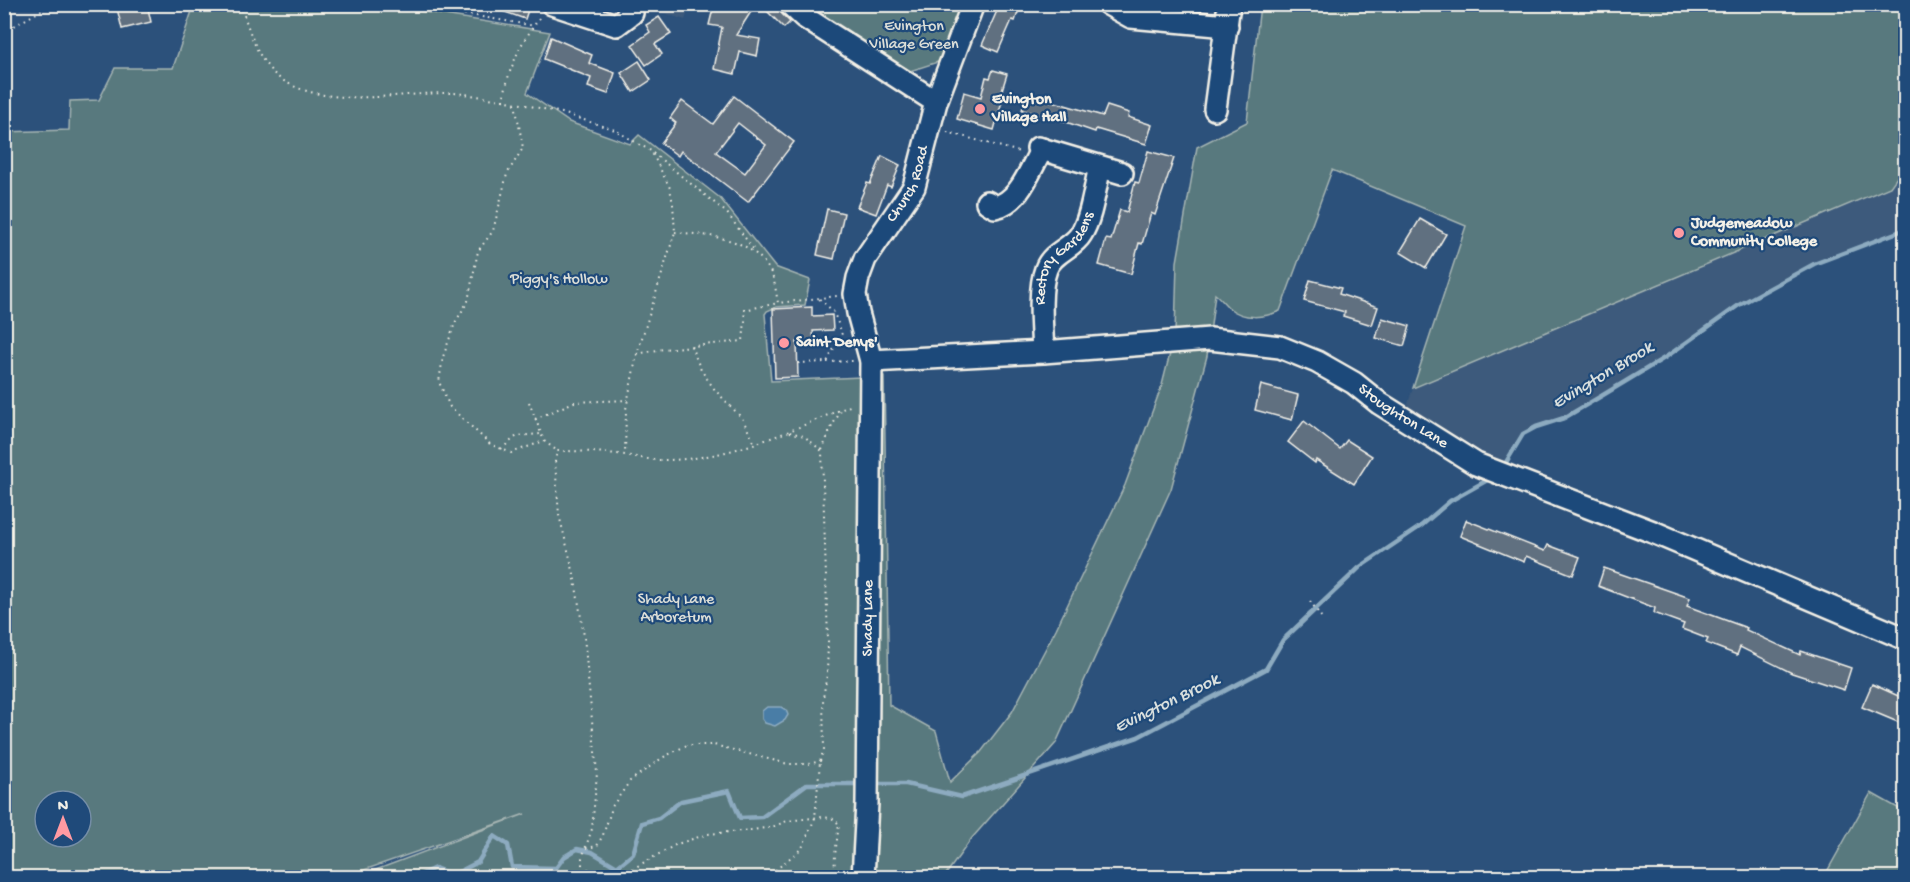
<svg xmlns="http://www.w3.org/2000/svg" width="1910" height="882" font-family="'Gochi Hand',sans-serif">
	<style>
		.built { fill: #3c5a7c }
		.green { fill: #59797e; stroke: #a6b5b3; stroke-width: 1.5; fill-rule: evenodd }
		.water { fill: #487da6; stroke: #8dabc0; stroke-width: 1.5 }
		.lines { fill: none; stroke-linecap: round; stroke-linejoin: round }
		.stream { stroke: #8dabc0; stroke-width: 4.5 }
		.building { fill: #606f80; stroke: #f4f1e8; stroke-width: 1.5; fill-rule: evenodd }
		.minor-casing { stroke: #f4f1e8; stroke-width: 26 }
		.path { stroke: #f4f1e8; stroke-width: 2; stroke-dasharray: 1.5 4.5; stroke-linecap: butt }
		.minor { stroke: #1f4a7a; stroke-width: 21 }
		.poi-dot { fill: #ff9aa2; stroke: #1f4a7a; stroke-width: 2 }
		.labels { text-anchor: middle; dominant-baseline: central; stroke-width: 4.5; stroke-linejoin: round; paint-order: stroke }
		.park-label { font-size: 16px; fill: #dddfd8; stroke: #1f4a7a }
		.poi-label { font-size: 16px; font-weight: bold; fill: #f4f1e8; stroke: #1f4a7a; text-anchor: start }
		.street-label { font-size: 16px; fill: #f4f1e8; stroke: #1f4a7a }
		.water-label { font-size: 18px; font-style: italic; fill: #dae0de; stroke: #1f4a7a }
	</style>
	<rect width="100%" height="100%" fill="#2c517b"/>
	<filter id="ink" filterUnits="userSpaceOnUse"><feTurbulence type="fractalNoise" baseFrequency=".0167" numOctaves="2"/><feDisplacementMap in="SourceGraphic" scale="12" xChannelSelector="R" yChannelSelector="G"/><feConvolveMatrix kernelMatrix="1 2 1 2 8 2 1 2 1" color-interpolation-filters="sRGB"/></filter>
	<g filter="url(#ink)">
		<!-- built -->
		<g class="built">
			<path d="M 641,5 L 690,5 L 685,20 Z"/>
			<path d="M 1260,5 L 1905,5 L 1905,229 L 1814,264 L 1739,305 L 1666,357 L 1603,395 L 1564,418 L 1536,427 L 1523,434 L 1506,464 L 1405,413 L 1465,226 L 1332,170 L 1280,311 L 1267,317 L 1248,316 L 1230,309 L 1197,147 L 1247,122 Z"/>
		</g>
		<!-- green -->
		<g class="green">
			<path d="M 194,5 L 382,5 L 550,32 L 527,93 L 569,122 L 630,144 L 639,135 L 720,198 L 775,267 L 810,280 L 805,305 L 776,307 L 767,311 L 765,314 L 771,381 L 884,376 L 889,705 L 936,731 L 950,782 L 981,752 L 1012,712 L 1056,629 L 1125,485 L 1162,385 L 1175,334 L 1177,262 L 1197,147 L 1247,122 L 1260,5 L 1905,5 L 1905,166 L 1890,187 L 1413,388 L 1466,226 L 1332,170 L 1280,311 C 1264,318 1244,320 1229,308 C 1224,303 1220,298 1215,294 L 1207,356 L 1171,489 L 1056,743 L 972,838 L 944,877 L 357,877 L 525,814 L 344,877 L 5,877 L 4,132 L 69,130 L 70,101 L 99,100 L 115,68 L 173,68 ZM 45,801 L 81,801 L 81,837 L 45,837 Z"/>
			<path d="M 804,5 L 967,5 L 944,60 L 910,71 Z"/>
			<path d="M 1871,793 L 1905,812 L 1905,877 L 1824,877 Z"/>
		</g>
		<!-- water -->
		<path class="water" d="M 767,707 L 781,707 L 786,710 L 788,715 L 785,720 L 775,726 L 765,723 L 762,719 L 762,711 Z"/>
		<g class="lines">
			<!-- stream -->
			<g class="stream">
				<path d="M 1502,469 L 1523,434 L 1536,427 L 1564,418 L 1603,395 L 1666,357 L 1739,305 L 1814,264 L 1906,229"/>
				<path d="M 872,784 L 906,784 L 962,797 L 1138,737 L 1266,669 L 1283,640 L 1360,567 L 1421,526 L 1450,501 L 1491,478"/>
				<path d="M 413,878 L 435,868 L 453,875 L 478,862 L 494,836 L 508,845 L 512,867 L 556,868 L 564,857 L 577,849 L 592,852 L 617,867 L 633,854 L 642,823 L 659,818 L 681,801 L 729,791 L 740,818 L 762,817 L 807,784 L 861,784"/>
			</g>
		</g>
		<!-- building -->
		<g class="building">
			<path d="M 116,4 L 147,4 L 151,22 L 122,29 Z"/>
			<path d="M 488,4 L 530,4 L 525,19 L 488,6 Z"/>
			<path d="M 733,4 L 756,4 L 736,35 L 760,39 L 757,56 L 740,52 L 735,74 L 714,69 L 722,27 L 709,25 L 714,5 L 731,6 Z"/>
			<path d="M 760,4 L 778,4 L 781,13 L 790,22 L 784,28 Z"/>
			<path d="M 1000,4 L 1021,4 L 1015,21 L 1012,20 L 998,52 L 982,45 Z"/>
			<path d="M 659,17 L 671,34 L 655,44 L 662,54 L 646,65 L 632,45 L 650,32 L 646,25 Z"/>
			<path d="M 551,37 L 592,55 L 589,63 L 615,73 L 608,94 L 588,87 L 591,78 L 544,59 Z"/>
			<path d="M 639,61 L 651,80 L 633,92 L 621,73 Z"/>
			<path d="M 993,70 L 1007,74 L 1001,93 L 1004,94 L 994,130 L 957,119 L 964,92 L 981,97 L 986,77 L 990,78 Z"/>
			<path d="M 1027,94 L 1103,116 L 1107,106 L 1129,113 L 1128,117 L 1152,125 L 1146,144 L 1096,129 L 1095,132 L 1063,121 L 1022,110 Z"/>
			<path d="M 734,96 L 794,142 L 748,202 L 681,151 L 678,156 L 661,143 L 676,123 L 670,118 L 682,101 L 713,124 ZM 738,123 L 766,145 L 745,173 L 716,152 Z"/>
			<path d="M 1148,151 L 1174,158 L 1155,215 L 1151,213 L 1142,244 L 1139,243 L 1131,274 L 1099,265 L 1106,239 L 1111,240 L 1120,210 L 1127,212 L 1135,182 L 1139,183 Z"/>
			<path d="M 882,156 L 900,165 L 891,187 L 887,185 L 876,214 L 857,207 L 867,183 L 870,184 Z"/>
			<path d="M 827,209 L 844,213 L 834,259 L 817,255 Z"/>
			<path d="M 1420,219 L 1446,234 L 1426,268 L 1400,252 Z"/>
			<path d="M 1310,280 L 1341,288 L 1339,294 L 1378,307 L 1372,325 L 1343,316 L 1345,312 L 1304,301 Z"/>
			<path d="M 812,307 L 812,316 L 832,315 L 833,330 L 813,331 L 814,341 L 797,342 L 798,377 L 775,378 L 773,309 Z"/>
			<path d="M 1382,318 L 1410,326 L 1404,346 L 1376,338 Z"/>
			<path d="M 1261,385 L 1298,395 L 1292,420 L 1255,410 Z"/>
			<path d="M 1304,421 L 1340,449 L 1347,440 L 1372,456 L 1354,484 L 1316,460 L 1315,463 L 1288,442 Z"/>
			<path d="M 1466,520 L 1545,551 L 1548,545 L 1580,557 L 1573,575 L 1526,556 L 1524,562 L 1460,536 Z"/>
			<path d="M 1604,568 L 1690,598 L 1687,606 L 1747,628 L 1746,630 L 1800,655 L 1801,651 L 1851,668 L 1844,690 L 1792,673 L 1740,647 L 1737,655 L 1706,643 L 1708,639 L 1682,629 L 1684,624 L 1654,613 L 1655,608 L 1598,586 Z"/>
			<path d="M 1872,684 L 1905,699 L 1905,725 L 1862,707 Z"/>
		</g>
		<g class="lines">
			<!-- minor casing -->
			<g class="minor-casing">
				<g id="minor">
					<path d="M 552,4 L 616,25 L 632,13"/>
					<path d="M 790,4 L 804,17 L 936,102"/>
					<path d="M 1108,4 L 1131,17 L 1227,26"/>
					<path d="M 1215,109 L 1229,4"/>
					<path d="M 1038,148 L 1122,173"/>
					<path d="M 987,202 L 995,207 C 1020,202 1030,169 1042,149"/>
					<path id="s1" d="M 1043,352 C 1042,329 1038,290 1046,269 C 1052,252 1073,248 1081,234 C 1092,217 1095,186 1100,167"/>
					<path id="s2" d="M 871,361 L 1043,352 L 1210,339 L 1280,347 L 1317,362 L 1354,383 L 1379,403 L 1476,464 L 1653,532 L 1906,639"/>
					<path id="s3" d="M 863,878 L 867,803 L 871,361 L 858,313 L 855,294 L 858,278 L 865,259 L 914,187 L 936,102 L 973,4"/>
				</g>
			</g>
			<!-- path -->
			<g class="path">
				<path d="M 240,4 C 249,28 257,61 278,77 C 321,109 393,94 443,93 C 463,92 484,98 503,100"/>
				<path d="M 405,4 L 535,26"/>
				<path d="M 539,18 L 520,47 L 509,74 L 503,100 L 562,113 L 615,130 L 651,151 L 670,188 L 673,204 L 675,232 L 637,354 L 626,409 L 625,455"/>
				<path d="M 4,32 L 52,4"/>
				<path d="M 515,103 L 523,148 L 507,174 L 493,231 L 478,251 L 468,301 L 455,323 L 443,357 L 439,382 L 450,407 L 490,444 L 511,453 L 544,441"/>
				<path d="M 947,132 L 1020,152"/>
				<path d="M 653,153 L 727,213 L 754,250"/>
				<path d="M 675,232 C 710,236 750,236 770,271 C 775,280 776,293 778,303 L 837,296"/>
				<path d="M 691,346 L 701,370 L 715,390 L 742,418 L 754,442"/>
				<path d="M 637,354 L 663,349 L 743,341 L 745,321 L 744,310 L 778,303"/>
				<path d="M 827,362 L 854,361"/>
				<path d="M 798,363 L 827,362 L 842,333 L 833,311 L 817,297"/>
				<path d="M 529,402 L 544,441 L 556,450"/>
				<path d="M 535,419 L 574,402 L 628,400"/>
				<path d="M 501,449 L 517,436 L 541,434"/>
				<path d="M 822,450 L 832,426 L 842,409"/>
				<path d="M 1310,601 L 1322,618"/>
				<path d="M 586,848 L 597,846 L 603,835 L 613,805 L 630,781 L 662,758 L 687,745 L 714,745 L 788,764 L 809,764 L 820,761 L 824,749 L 823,698 L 827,675 L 828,641 L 822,451 L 804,436 L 790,432"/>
				<path d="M 589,869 L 592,878"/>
				<path d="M 582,871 L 582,858 L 592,829 L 597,773 L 584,636 L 574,574 L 559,515 L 555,462 L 557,451 C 579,451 602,452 625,455 C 637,457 649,460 661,460 C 728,461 791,430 852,405"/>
				<path d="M 463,878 L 473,874 L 515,878"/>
				<path d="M 565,878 L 589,869 L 618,877 L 677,844 L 708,834 L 752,830 L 772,827 L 787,821 L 820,817 L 832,818 L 839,824 L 835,855 L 834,878"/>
				<path d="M 766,878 L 802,848 L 815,818 L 820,762"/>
			</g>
			<!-- minor -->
			<use href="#minor" class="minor"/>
		</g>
	</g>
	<!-- markers -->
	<g class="poi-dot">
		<circle cx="980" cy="109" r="6"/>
		<circle cx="1679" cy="233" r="6"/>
		<circle cx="784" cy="343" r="6"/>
	</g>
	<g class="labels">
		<!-- park labels -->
		<g class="park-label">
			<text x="914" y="27">Evington<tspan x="914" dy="18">Village Green</tspan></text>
			<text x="559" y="280">Piggy's Hollow</text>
			<text x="676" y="600">Shady Lane<tspan x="676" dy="18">Arboretum</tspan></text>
		</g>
		<!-- poi labels -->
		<g class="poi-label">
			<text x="992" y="100">Evington<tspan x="992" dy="18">Village Hall</tspan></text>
			<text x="1691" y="224">Judgemeadow<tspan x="1691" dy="18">Community College</tspan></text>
			<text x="796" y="343">Saint Denys'</text>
		</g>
		<!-- street labels -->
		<g class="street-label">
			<text stroke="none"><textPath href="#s3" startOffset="710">Church Road</textPath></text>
			<text stroke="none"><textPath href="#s1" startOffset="102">Rectory Gardens</textPath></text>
			<text stroke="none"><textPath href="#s2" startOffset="552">Stoughton Lane</textPath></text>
			<text stroke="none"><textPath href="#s3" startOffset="260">Shady Lane</textPath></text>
		</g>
		<!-- water labels -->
		<g class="water-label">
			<text transform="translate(1603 376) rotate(-31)">Evington Brook</text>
			<text transform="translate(1167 704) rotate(-26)">Evington Brook</text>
		</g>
	</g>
	<!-- margin -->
	<rect width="1910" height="882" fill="none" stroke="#1f4a7a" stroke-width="24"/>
	<rect x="12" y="12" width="1886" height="858" fill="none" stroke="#f4f1e8" stroke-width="2" filter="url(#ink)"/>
	<!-- north arrow -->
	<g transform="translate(63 819)"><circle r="28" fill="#1f4a7a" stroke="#748da6" stroke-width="1.5"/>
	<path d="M0-4.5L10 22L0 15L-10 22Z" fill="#ff9aa2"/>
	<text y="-9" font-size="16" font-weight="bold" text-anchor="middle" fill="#f4f1e8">N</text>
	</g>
</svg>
